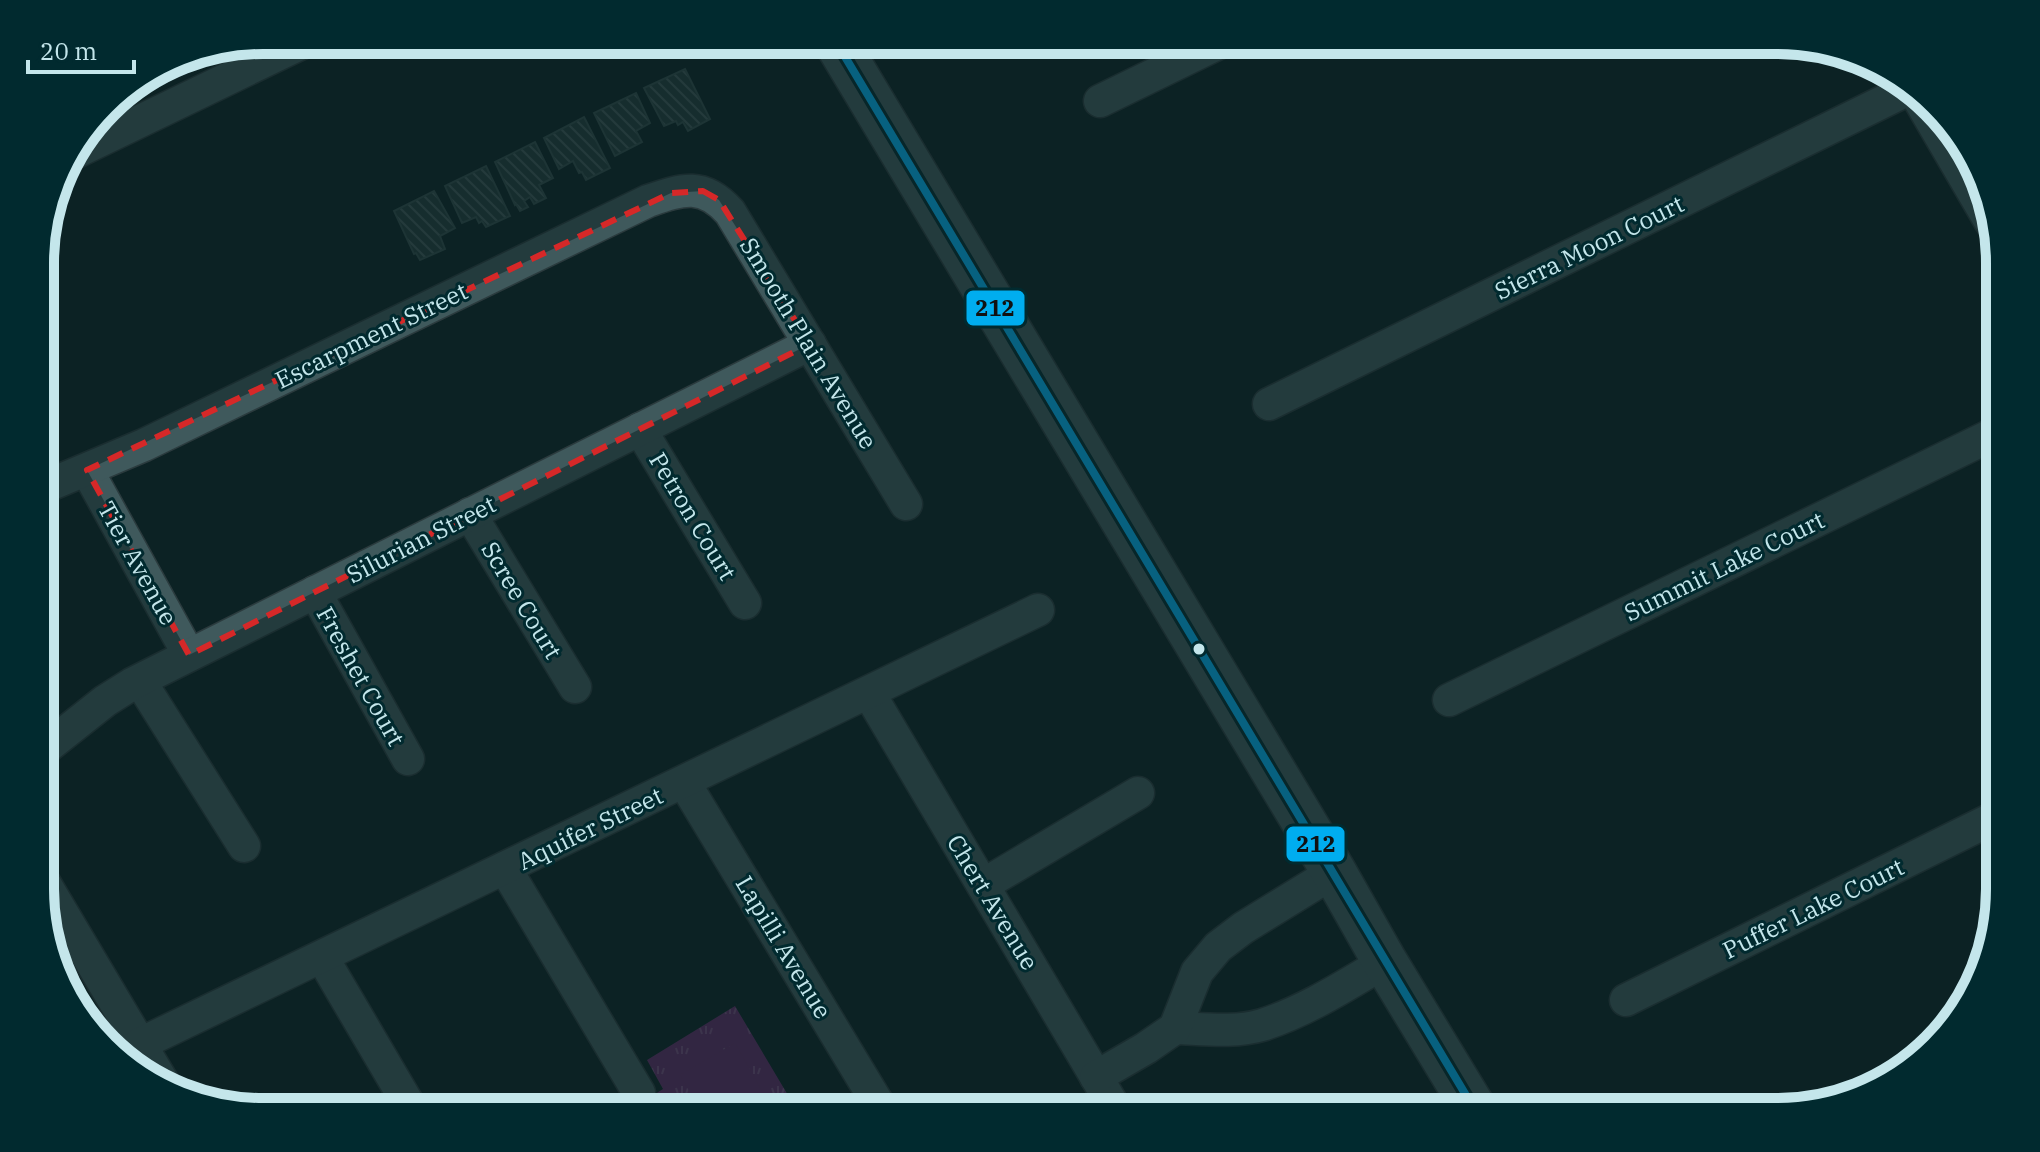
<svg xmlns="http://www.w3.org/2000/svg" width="2040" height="1152" font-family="'IBM Plex Serif',serif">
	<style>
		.park { fill: url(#park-tufts) }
		.pitch { fill: #602c66 }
		.building { fill: url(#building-back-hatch); stroke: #314949; stroke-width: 2 }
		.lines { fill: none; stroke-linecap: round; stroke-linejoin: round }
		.street-casing { stroke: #2b3b3e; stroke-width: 35 }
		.secondary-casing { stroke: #2b3b3e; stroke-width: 47 }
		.street { stroke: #3f595c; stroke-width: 32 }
		.secondary { stroke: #3f595c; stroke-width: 44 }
		.bus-1-casing { stroke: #012a2f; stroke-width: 14 }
		.bus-1 { stroke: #00adef; stroke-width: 8 }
		.marked { fill: none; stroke: #d62828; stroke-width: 6; stroke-dasharray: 16 10; stroke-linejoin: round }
		.bus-dot { fill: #c4e6eb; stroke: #012a2f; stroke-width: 3 }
		.labels { text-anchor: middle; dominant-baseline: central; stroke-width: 6; stroke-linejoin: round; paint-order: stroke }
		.street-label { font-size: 24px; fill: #c4e6eb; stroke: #012a2f }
		.rim { fill: none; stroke: #c4e6eb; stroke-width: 10 }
		.line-badge { stroke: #012a2f; stroke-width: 3 }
		.pale-badge-label { font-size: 22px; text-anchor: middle; font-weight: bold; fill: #111 }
	</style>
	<defs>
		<pattern id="park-tufts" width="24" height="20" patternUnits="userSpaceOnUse" patternTransform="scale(2)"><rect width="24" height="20" fill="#602c66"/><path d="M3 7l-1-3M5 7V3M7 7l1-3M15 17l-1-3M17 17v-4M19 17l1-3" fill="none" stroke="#754b7c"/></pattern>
		<pattern id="building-back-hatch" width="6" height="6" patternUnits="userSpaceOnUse" patternTransform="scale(2)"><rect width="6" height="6" fill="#233b3b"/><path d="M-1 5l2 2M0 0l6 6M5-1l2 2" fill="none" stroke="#415758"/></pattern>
	</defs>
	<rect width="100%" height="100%" fill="#0c2224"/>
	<!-- park -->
	<path class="park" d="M 735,1006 L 798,1112 L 627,1112 L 663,1089 L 647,1060 Z"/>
	<!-- pitch -->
	<path class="pitch" d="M 735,1043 L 774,1112 L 701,1112 L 680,1075 Z"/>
	<!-- building -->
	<g class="building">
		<path d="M 685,69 L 710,119 L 688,131 L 683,122 L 678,125 L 676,121 L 664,126 L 644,88 Z"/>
		<path d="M 636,93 L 650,123 L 636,131 L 642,142 L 615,156 L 594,113 Z"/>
		<path d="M 584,117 L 610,168 L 586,180 L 582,172 L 579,173 L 573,161 L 559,169 L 544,138 Z"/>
		<path d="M 535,142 L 553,178 L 539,185 L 546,198 L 534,204 L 530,197 L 524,201 L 528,207 L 520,211 L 516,204 L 515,205 L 495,162 Z"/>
		<path d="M 486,166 L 510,216 L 486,227 L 482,221 L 479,223 L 476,217 L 462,223 L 445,186 Z"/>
		<path d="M 434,191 L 455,228 L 440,236 L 445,249 L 420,260 L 416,253 L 414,254 L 394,211 Z"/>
	</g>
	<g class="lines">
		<!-- street casing -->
		<g class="street-casing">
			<g id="street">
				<path d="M 1917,96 L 1990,221"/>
				<path d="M 1100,101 L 1225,40"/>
				<path d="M 70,155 L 308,40"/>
				<path d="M 1269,404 L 1909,89"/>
				<path d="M 640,429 L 745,603"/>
				<path d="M 87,470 L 189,655"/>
				<path d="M 42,488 L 144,445 L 648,201 C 683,189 703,182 730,212 L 906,504"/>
				<path d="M 470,514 L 575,687"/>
				<path d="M 315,592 L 408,759"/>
				<path d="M 140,681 L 244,846"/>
				<path d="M 869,693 L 1117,1112"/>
				<path d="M 1449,700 L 2000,431"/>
				<path d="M 42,751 L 105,701 L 132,684 L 810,344"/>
				<path d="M 684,782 L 883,1112"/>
				<path d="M 505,868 L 639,1093"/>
				<path d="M 42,879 L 165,1086"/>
				<path d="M 983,885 L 1138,793"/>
				<path d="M 322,957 L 413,1112"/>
				<path d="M 1626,1000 L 2000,815"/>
				<path d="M 1175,1028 C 1204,1029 1235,1033 1262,1025 C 1306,1011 1346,985 1385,962"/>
				<path d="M 140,1044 L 1038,610"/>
				<path d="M 1096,1077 L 1146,1048 L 1175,1028 L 1197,972 L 1218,947 L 1243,928 L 1334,872"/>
			</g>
		</g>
		<!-- secondary casing -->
		<g class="secondary-casing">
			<path id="secondary" d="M 835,40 L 1334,872 L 1385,962 L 1476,1112"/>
		</g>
		<!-- street -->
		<use href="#street" class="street"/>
		<!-- secondary -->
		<use href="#secondary" class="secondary"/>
		<!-- bus-1 casing -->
		<g class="bus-1-casing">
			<path id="bus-1" d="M 835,40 L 1476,1112"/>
		</g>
		<!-- bus-1 -->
		<use href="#bus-1" class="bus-1"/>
	</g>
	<!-- marked area -->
	<path d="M0 0H2040V1152H0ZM 703,191 L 719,200 L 810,344 L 189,655 L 87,470 L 671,193 Z" fill="#0c2224" fill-opacity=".55" fill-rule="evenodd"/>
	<path class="marked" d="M 703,191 L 719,200 L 810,344 L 189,655 L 87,470 L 671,193 Z"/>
	<!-- markers -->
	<circle class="bus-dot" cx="1199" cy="649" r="7"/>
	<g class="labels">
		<!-- street labels -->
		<g class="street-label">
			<text transform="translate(1589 247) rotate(-26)">Sierra Moon Court</text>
			<text transform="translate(371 335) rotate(-26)">Escarpment Street</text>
			<text transform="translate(809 343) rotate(59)">Smooth Plain Avenue</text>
			<text transform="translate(693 516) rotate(59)">Petron Court</text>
			<text transform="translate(421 539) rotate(-27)">Silurian Street</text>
			<text transform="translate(138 563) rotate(61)">Tier Avenue</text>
			<text transform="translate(1724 566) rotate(-26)">Summit Lake Court</text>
			<text transform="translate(522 600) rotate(59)">Scree Court</text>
			<text transform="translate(361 676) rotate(61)">Freshet Court</text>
			<text transform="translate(590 828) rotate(-26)">Aquifer Street</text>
			<text transform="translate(993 902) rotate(59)">Chert Avenue</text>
			<text transform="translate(1813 908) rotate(-26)">Puffer Lake Court</text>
			<text transform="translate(784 947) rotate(59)">Lapilli Avenue</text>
		</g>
	</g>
	<!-- crop -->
	<path d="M0 0H2040V1152H0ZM263 54H1777A209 209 0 0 1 1986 263V889A209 209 0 0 1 1777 1098H263A209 209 0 0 1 54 889V263A209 209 0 0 1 263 54Z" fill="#012a2f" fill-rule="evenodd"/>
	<path class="rim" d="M263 54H1777A209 209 0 0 1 1986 263V889A209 209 0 0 1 1777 1098H263A209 209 0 0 1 54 889V263A209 209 0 0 1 263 54Z"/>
	<g class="line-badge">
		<rect x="965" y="289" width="61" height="38" rx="8" fill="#00adef"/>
		<rect x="1285" y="825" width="61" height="38" rx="8" fill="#00adef"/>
	</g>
	<g class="pale-badge-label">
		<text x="995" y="316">212</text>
		<text x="1316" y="852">212</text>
	</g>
	<!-- scale -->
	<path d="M28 60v12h106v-12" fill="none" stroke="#c4e6eb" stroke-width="4"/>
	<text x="40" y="60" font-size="24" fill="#c4e6eb" stroke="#012a2f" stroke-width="6" paint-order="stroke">20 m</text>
</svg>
